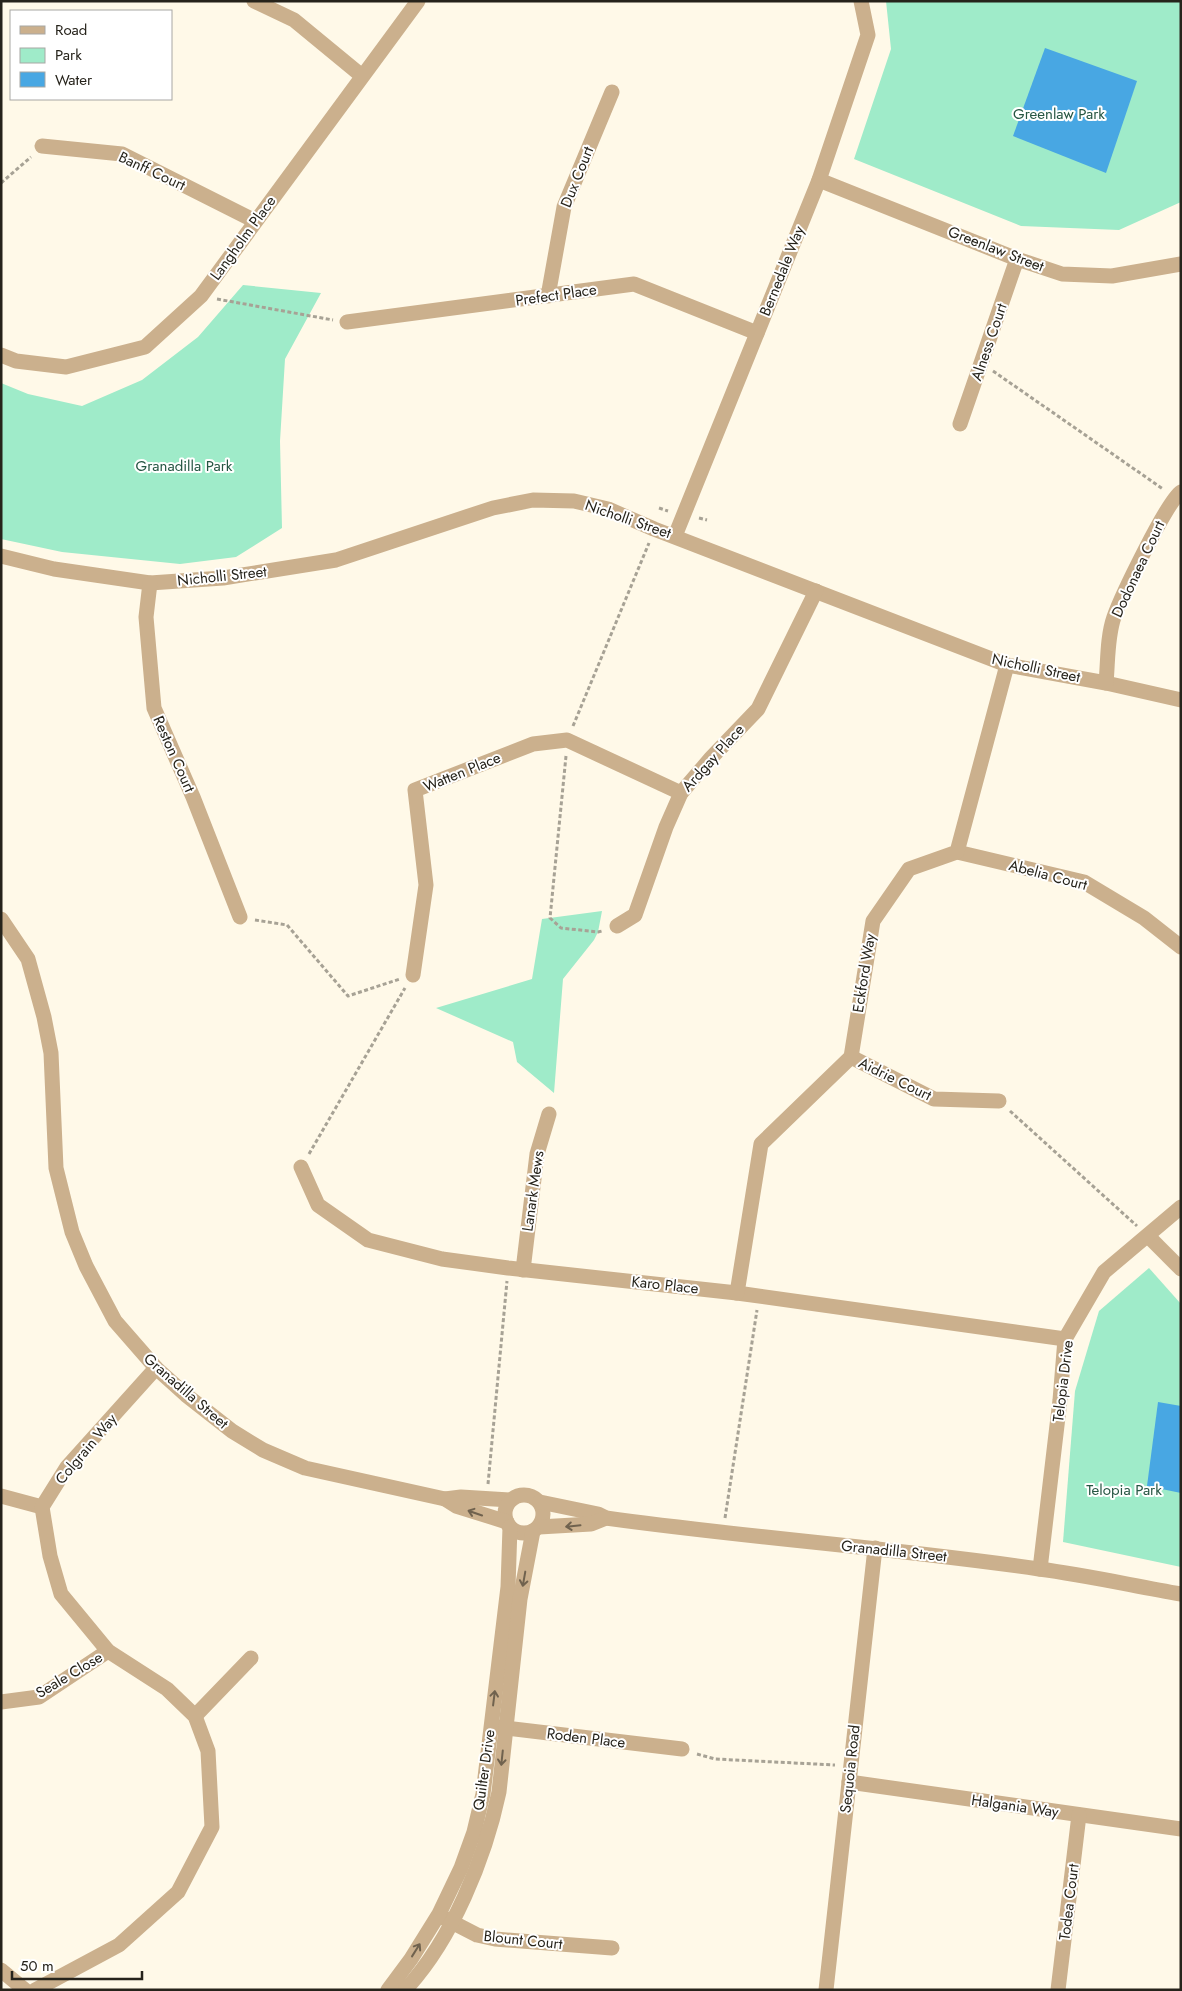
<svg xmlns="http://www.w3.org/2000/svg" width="1182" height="1991" font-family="Jost,sans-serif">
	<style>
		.green { fill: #9febc9 }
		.water { fill: #48a7e3 }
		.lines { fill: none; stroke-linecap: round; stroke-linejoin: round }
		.path { stroke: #a7a295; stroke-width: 3; stroke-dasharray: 4 2.5; stroke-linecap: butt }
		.minor { stroke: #cbb08d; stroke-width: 15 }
		.oneway { stroke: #70624e }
		.labels { text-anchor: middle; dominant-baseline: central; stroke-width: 4; stroke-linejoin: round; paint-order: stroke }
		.park-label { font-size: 15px; fill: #265643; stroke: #fff }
		.street-label { font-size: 15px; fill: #26231b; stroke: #fff }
	</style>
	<rect width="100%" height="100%" fill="#fff9e8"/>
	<!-- green -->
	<g class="green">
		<path d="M 886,1 L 1181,1 L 1181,202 L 1119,230 L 1021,226 L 854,159 L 891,49 Z"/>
		<path d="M 243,285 L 321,293 L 285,359 L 280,441 L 282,528 L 236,557 L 180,564 L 62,552 L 1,539 L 1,383 L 28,394 L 82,406 L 142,380 L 198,337 Z"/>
		<path d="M 602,911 L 598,932 L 594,940 L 563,979 L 554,1093 L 517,1062 L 513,1042 L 436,1008 L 532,979 L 542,919 Z"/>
		<path d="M 1149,1268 L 1181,1304 L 1181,1567 L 1063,1542 L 1075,1391 L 1099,1311 Z"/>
	</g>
	<!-- water -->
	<g class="water">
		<path d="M 1045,48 L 1137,81 L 1106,173 L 1013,136 Z"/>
		<path d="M 1158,1402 L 1181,1406 L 1181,1493 L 1147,1486 Z"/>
	</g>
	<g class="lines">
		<!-- path -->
		<g class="path">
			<path d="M 1,183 L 31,157"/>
			<path d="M 217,299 L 333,320"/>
			<path d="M 993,371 L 1163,489"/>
			<path d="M 659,508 L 668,511"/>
			<path d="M 699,518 L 707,520"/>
			<path d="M 573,726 L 649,543"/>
			<path d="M 566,756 L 550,918 L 561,928 L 598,932 L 602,931"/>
			<path d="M 255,920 L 287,925 L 348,996 L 400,979"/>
			<path d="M 1010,1111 L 1137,1226"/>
			<path d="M 309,1154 L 405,988"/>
			<path d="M 488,1484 L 507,1281"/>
			<path d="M 725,1518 L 757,1310"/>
			<path d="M 697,1754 L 715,1759 L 835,1765"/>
		</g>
		<!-- minor -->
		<g class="minor">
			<path d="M 254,1 L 294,20 L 362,76"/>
			<path d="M 42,146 L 122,154 L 255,221"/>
			<path d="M 819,180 L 1017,259 L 1062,274 L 1112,276 L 1181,264"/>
			<path d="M 548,296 L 564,207 L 612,92"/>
			<path d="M 347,322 L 634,284 L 757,333"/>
			<path d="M 1,355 L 16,361 L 66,367 L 145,347 L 201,296 L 418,1"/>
			<path d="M 960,424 L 1017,259"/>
			<path d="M 675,536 L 819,180 L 868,35 L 861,1"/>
			<path d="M 1,556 L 54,569 L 150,583 L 223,578 L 336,560 L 493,508 L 533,500 L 574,501 L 608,509 L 654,529 L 1007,665 L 1106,683 L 1181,700"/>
			<path d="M 150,583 L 146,617 L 154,708 L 193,797 L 240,917"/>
			<path d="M 1106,683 C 1108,662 1107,637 1114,617 C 1121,597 1167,501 1181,492"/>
			<path d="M 957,852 L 1084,882 L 1144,918 L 1181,947"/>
			<path d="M 1,919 L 28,959 L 44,1017 L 51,1053 L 56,1168 L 72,1232 L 86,1266 L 115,1321 L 156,1368 L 186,1395 L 232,1431 L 263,1450 L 305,1468 L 445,1499 L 461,1497 L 511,1500"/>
			<path d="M 617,926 L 635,915 L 666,827 L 681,793 L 711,758 L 758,709 L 816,591"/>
			<path d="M 413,975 L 426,885 L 415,790 L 533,744 L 567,740 L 681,793"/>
			<path d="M 851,1057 L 934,1099 L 999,1101"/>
			<path d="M 301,1167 L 318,1205 L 368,1240 L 442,1259 L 508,1268 L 737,1293 L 1065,1339"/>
			<path d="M 1149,1237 L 1181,1269"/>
			<path d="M 523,1270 L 537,1154 L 549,1114"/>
			<path d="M 737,1293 L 761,1144 L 851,1057 L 873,921 L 909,869 L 957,852 L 1007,665"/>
			<circle cx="524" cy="1514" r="19"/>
			<path d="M 1,1496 L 42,1507"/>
			<path d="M 445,1499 L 456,1506 L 507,1522"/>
			<path d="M 540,1502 L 598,1514 L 606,1518 C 750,1538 895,1548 1039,1569 C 1086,1575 1134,1586 1181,1594"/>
			<path d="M 539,1527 L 591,1524 L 606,1518"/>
			<path d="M 1040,1569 L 1060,1400 L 1065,1339 L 1104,1272 L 1181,1207"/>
			<path d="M 1,1702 L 39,1697 L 108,1651"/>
			<path d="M 195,1716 L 251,1658"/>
			<path d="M 497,1727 L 682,1749"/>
			<path d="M 849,1782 L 1181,1829"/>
			<path d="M 444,1918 L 477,1935 L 495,1939 L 612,1948"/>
			<path d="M 1,1970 L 25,1990"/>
			<path d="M 35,1990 L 119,1945 L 178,1892 L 212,1827 L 208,1751 L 195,1716 L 167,1689 L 108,1651 L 61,1594 L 50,1556 L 42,1507 L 67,1467 L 156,1368"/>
			<path d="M 388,1990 L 411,1959 L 439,1914 L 461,1868 L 474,1832 L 483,1794 L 508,1587 L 510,1527"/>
			<path d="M 405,1990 C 452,1940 485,1858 499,1792 L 520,1599 L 533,1531"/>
			<path d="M 826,1990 L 875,1548"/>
			<path d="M 1058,1990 L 1079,1815"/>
		</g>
	</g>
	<!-- one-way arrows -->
	<defs><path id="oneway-shaft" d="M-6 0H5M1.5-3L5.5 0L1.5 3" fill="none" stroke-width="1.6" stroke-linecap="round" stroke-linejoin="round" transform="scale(1.25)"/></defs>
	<g class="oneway">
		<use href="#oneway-shaft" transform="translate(475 1513) rotate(-161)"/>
		<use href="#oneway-shaft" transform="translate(573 1526) rotate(174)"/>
		<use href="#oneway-shaft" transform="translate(524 1579) rotate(100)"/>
		<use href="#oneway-shaft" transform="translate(494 1698) rotate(-83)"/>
		<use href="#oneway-shaft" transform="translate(502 1758) rotate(96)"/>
		<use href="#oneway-shaft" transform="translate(416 1950) rotate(-58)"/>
	</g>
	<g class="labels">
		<!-- park labels -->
		<g class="park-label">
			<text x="1059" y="114">Greenlaw Park</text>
			<text x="184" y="466">Granadilla Park</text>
			<text x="1124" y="1490">Telopia Park</text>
		</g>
		<!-- street labels -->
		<g class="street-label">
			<text transform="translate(152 171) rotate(25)">Banff Court</text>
			<text transform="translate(577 177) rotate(-68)">Dux Court</text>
			<text transform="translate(243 238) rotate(-54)">Langholm Place</text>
			<text transform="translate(996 249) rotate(21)">Greenlaw Street</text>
			<text transform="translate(782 271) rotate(-68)">Bernedale Way</text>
			<text transform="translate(556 295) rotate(-8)">Prefect Place</text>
			<text transform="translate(989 342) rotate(-71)">Alness Court</text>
			<text transform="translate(628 519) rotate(19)">Nicholli Street</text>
			<text transform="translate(1138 569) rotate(-65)">Dodonaea Court</text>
			<text transform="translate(222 576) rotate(-6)">Nicholli Street</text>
			<text transform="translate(1036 668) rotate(12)">Nicholli Street</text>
			<text transform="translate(174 754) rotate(66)">Reston Court</text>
			<text transform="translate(713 758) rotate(-48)">Ardgay Place</text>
			<text transform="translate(462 772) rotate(-22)">Watten Place</text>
			<text transform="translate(1048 875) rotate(15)">Abelia Court</text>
			<text transform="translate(864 973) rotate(-81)">Eckford Way</text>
			<text transform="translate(895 1079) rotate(26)">Aidrie Court</text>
			<text transform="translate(533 1191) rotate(-82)">Lanark Mews</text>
			<text transform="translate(665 1285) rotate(6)">Karo Place</text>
			<text transform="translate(1063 1381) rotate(-83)">Telopia Drive</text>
			<text transform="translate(186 1391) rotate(41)">Granadilla Street</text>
			<text transform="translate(86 1449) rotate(-50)">Colgrain Way</text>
			<text transform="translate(894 1551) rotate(6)">Granadilla Street</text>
			<text transform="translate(69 1675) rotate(-31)">Seale Close</text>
			<text transform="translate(586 1738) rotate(7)">Roden Place</text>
			<text transform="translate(850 1769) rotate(-84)">Sequoia Road</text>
			<text transform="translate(484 1770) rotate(-82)">Quilter Drive</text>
			<text transform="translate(1015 1806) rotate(8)">Halgania Way</text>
			<text transform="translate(1069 1902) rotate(-83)">Todea Court</text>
			<text transform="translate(523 1940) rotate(6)">Blount Court</text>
		</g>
	</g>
	<!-- border -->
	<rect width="1182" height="1991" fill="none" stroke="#26231b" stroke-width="5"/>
	<!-- legend -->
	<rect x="10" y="10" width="162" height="90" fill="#ffffff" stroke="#a8a7a4"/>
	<rect x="20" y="26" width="25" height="8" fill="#cbb08d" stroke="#a8a7a4"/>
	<text x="55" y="35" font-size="15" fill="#26231b">Road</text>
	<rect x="20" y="48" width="25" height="15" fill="#9febc9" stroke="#a8a7a4"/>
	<text x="55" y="60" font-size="15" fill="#26231b">Park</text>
	<rect x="20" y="72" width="25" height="15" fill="#48a7e3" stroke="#a8a7a4"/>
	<text x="55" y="85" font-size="15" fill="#26231b">Water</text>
	<!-- scale -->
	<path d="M12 1971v8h130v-8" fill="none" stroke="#26231b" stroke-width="2.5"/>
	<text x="20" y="1971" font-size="15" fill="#26231b" stroke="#ffffff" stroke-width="4" paint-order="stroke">50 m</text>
</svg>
